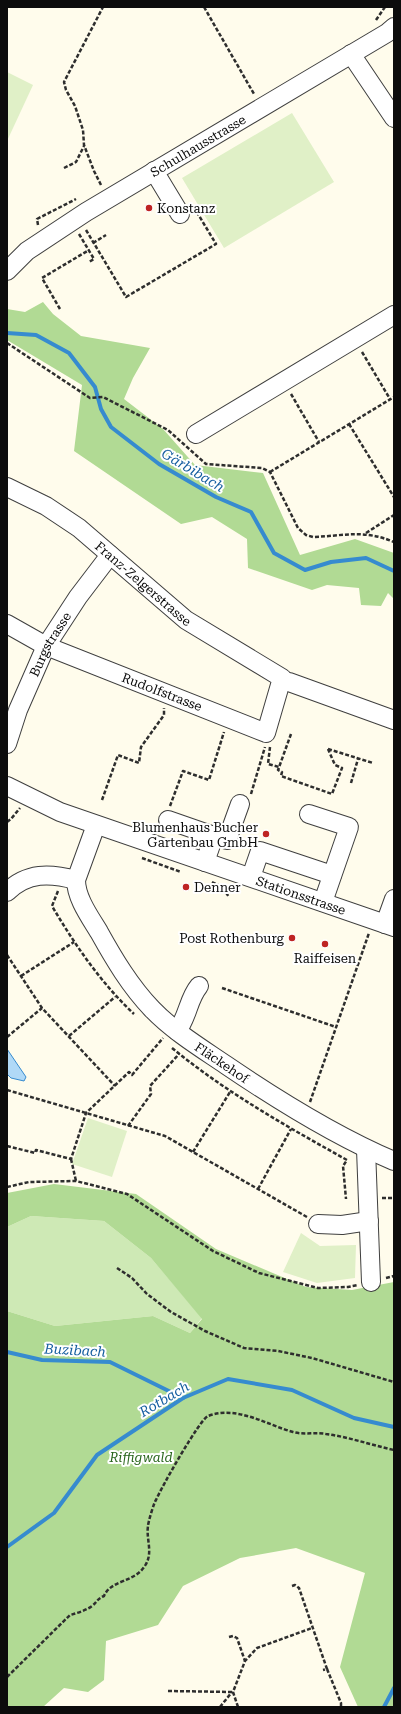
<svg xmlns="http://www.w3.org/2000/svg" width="401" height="1714" font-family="'Roboto Serif',serif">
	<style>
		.green { fill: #cee9b5 }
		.forest { fill: #b1da94 }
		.pitch { fill: #e0f0c7 }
		.water { fill: #b0d9f7; stroke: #368bcf }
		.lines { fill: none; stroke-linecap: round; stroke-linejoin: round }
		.stream { stroke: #368bcf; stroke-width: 4 }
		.minor-casing { stroke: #3f3f3f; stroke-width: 20 }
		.path { stroke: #2e2e2e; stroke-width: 2.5; stroke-dasharray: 4 2; stroke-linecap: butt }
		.minor { stroke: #fff; stroke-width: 18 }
		.poi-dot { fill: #be2323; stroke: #fff; stroke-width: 1.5 }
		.labels { text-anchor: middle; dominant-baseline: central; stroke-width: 4; stroke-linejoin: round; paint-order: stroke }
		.street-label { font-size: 13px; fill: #0c0c0c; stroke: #fff }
		.poi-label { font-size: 13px; fill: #0c0c0c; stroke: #fff; text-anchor: start }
		.park-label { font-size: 13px; font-style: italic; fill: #28651c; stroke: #fff }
		.water-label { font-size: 14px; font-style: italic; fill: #145d9f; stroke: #fff }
	</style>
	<rect width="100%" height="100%" fill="#fffcec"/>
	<!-- green -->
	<path class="green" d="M 31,1216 L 104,1221 L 151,1258 L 202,1318 L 190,1333 L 153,1316 L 55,1326 L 7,1311 L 7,1227 Z"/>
	<!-- forest -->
	<g class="forest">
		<path d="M 43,302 L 53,314 L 81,336 L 150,348 L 133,378 L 124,399 L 163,429 L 195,465 L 263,473 L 300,555 L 355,539 L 394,553 L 394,599 L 388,593 L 381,606 L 361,605 L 359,588 L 327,585 L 312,590 L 248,568 L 247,539 L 212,517 L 181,524 L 74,451 L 82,385 L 7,340 L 7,309 L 25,312 Z"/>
		<path d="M 54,1184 L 136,1194 L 216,1249 L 306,1287 L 352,1290 L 394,1282 L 394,1707 L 358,1707 L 340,1667 L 365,1573 L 296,1548 L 240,1558 L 183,1586 L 158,1625 L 106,1641 L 104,1680 L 88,1692 L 64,1688 L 43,1707 L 7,1707 L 7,1311 L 55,1326 L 153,1316 L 190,1333 L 202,1319 L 151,1258 L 104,1221 L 31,1216 L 7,1227 L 7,1193 Z"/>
	</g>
	<!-- pitch -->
	<g class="pitch">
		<path d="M 7,72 L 33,85 L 7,141 Z"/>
		<path d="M 292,113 L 334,182 L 224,248 L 182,178 Z"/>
		<path d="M 88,1118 L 127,1131 L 112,1177 L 72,1164 Z"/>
		<path d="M 301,1233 L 320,1246 L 356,1245 L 355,1278 L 317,1283 L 283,1272 Z"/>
	</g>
	<!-- water -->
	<path class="water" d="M 7,1049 L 26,1077 L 24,1081 L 11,1078 L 7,1074 Z"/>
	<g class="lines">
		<!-- stream -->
		<g class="stream">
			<path d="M 7,333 L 36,335 L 69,353 L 95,387 L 101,409 L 111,427 L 159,464 L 216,497 L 251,512 L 274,553 L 305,570 L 331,562 L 366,558 L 394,571"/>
			<path d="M 7,1352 L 42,1360 L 110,1362 L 183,1398"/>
			<path d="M 7,1547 L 54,1513 L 97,1455 L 183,1398 L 228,1379 L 292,1390 L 354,1418 L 394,1427"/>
			<path d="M 384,1707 L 394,1688"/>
		</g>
		<!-- minor casing -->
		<g class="minor-casing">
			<g id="minor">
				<path d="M 351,54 L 394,118"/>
				<path d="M 154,171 L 180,214"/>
				<path id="s1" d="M 7,271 L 27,251 L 86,212 L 387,33 L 394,27"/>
				<path d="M 196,434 L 394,315"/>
				<path id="s2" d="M 7,487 L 46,506 L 79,528 L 186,620 L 282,678 L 266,733 L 46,646 L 7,624"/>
				<path d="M 289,682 L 394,720"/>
				<path id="s3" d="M 7,744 L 18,710 L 46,646 L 78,597 L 110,555"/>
				<path id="s4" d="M 7,786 L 60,812 L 394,927"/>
				<path d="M 309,814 L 349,827 L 323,902"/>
				<path d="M 168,820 L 214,836 L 205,862"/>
				<path id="s5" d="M 96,825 L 76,880 C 76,898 90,917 99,932 C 114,959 130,986 152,1009 C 173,1031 201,1048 226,1065 C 279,1101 335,1136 394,1161"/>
				<path d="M 214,836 L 227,840 L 240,804"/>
				<path d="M 251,877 L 260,851 L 332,875"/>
				<path d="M 7,892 C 27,872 50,873 76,880"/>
				<path d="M 385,924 L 394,899"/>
				<path d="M 177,1031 C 188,1017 188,999 199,986"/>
				<path d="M 366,1149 L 371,1282"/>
				<path d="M 318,1224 L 342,1225 L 369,1221"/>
			</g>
		</g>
		<!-- path -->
		<g class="path">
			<path d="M 204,7 L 254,94"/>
			<path d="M 376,20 L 385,7"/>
			<path d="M 64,168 L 76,162 L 84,146"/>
			<path d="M 101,185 L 94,171 L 84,145 L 83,130 L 75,106 L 66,90 L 64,82 L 103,7"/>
			<path d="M 38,225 L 37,219 L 76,199"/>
			<path d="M 86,230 L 126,297 L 216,244 L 195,209"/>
			<path d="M 79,234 L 94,259 L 89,262"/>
			<path d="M 93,243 L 106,235"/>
			<path d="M 60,309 L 42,278 L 89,250"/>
			<path d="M 7,343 L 90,398 L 103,397 L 168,430 L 206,464 L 262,468 L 270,472 L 298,528 L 306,535 L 313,537 C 344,536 363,529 394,542"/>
			<path d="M 362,352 L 390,399"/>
			<path d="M 291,394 L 319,442"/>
			<path d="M 349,424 L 394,497"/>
			<path d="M 270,472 L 394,397"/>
			<path d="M 366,533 L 394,515"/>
			<path d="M 291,734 L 278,770 L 282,772 L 281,776 L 332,794 L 342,768 L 335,765 L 328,749"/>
			<path d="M 270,747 L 268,764 L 279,767"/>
			<path d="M 328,749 L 373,763"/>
			<path d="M 351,783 L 358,759"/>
			<path d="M 251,794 L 265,747"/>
			<path d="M 102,800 L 118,755 L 139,763 L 141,747 L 164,715 L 164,708"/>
			<path d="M 170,806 L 183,771 L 209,780 L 224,732"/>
			<path d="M 7,822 L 11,819 L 20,808"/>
			<path d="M 142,858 L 181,872"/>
			<path d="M 212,882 L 222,887 L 229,897"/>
			<path d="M 58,891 L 52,906 C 75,945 101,983 134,1014"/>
			<path d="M 7,955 L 42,1008 L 115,1086"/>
			<path d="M 21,976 L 74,942"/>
			<path d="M 222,988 L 336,1027"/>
			<path d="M 69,1036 L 115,997"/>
			<path d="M 7,1037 L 42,1008"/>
			<path d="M 172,1048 C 227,1093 286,1126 347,1160 L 343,1166 L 346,1199"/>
			<path d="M 7,1090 L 165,1136 L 307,1217"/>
			<path d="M 310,1102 L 369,933"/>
			<path d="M 128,1126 L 151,1094 L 150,1086 L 179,1054"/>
			<path d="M 7,1146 L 35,1153 L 36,1150 L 71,1159 L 86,1113 L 129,1072 L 132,1075 L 163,1038"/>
			<path d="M 193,1152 L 230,1092"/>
			<path d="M 71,1159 L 76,1181"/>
			<path d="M 7,1187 L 29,1182 L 76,1181 L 127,1194 L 213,1251 L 259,1273 L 318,1288 L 348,1287 L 358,1285"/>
			<path d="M 258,1189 L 291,1129"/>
			<path d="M 382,1198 L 394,1198"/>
			<path d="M 117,1268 L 132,1278 L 147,1294 L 171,1312 L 205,1331 L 244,1348 L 278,1351 L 312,1358 L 394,1382"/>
			<path d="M 386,1278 L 394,1276"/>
			<path d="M 292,1586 L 295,1585 L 299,1588 L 327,1669 L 323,1670"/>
			<path d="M 229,1637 L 233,1636 L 237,1638 L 245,1661"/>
			<path d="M 327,1669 L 341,1703 L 341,1707"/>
			<path d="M 7,1677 L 70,1615 C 77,1613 85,1611 92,1606 C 97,1602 97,1599 104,1596 C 111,1579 136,1583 146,1564 C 153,1552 146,1539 148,1526 C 148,1523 154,1502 156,1500 C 161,1488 200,1419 208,1416 C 237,1405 267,1425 293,1432 C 304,1435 315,1432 326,1434 C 349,1437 371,1445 394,1450"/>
			<path d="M 168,1691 L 233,1692"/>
			<path d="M 220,1707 L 232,1692"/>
			<path d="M 238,1707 L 233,1692 L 245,1661 L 257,1648 L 312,1628"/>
		</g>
		<!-- minor -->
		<use href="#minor" class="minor"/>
	</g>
	<!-- markers -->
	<g class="poi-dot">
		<circle cx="149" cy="208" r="4"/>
		<circle cx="266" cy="834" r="4"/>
		<circle cx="186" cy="887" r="4"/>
		<circle cx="292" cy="938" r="4"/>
		<circle cx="325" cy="944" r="4"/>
	</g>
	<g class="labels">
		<!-- street labels -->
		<g class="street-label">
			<text stroke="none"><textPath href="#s1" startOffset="229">Schulhausstrasse</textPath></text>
			<text stroke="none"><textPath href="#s2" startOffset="168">Franz-Zelgerstrasse</textPath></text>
			<text stroke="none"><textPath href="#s3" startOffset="109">Burgstrasse</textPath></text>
			<text transform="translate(162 692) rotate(21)">Rudolfstrasse</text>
			<text stroke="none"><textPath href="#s4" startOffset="314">Stationsstrasse</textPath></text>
			<text stroke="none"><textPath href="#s5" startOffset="298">Fläckehof</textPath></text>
		</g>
		<!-- poi labels -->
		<g class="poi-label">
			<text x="157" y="208">Konstanz</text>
			<text x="258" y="827" text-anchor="end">Blumenhaus Bucher<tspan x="258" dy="15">Gartenbau GmbH</tspan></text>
			<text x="194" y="887">Denner</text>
			<text x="284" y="938" text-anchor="end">Post Rothenburg</text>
			<text x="325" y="958" text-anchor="middle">Raiffeisen</text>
		</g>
		<!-- park labels -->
		<g class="park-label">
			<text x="141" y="1457">Riffigwald</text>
		</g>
		<!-- water labels -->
		<g class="water-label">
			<text transform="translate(193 470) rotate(31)">Gärbibach</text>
			<text transform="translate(75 1350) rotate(3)">Buzibach</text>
			<text transform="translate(164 1399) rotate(-31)">Rotbach</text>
		</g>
	</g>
	<!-- border -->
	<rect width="401" height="1714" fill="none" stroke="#0c0c0c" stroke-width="16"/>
</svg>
